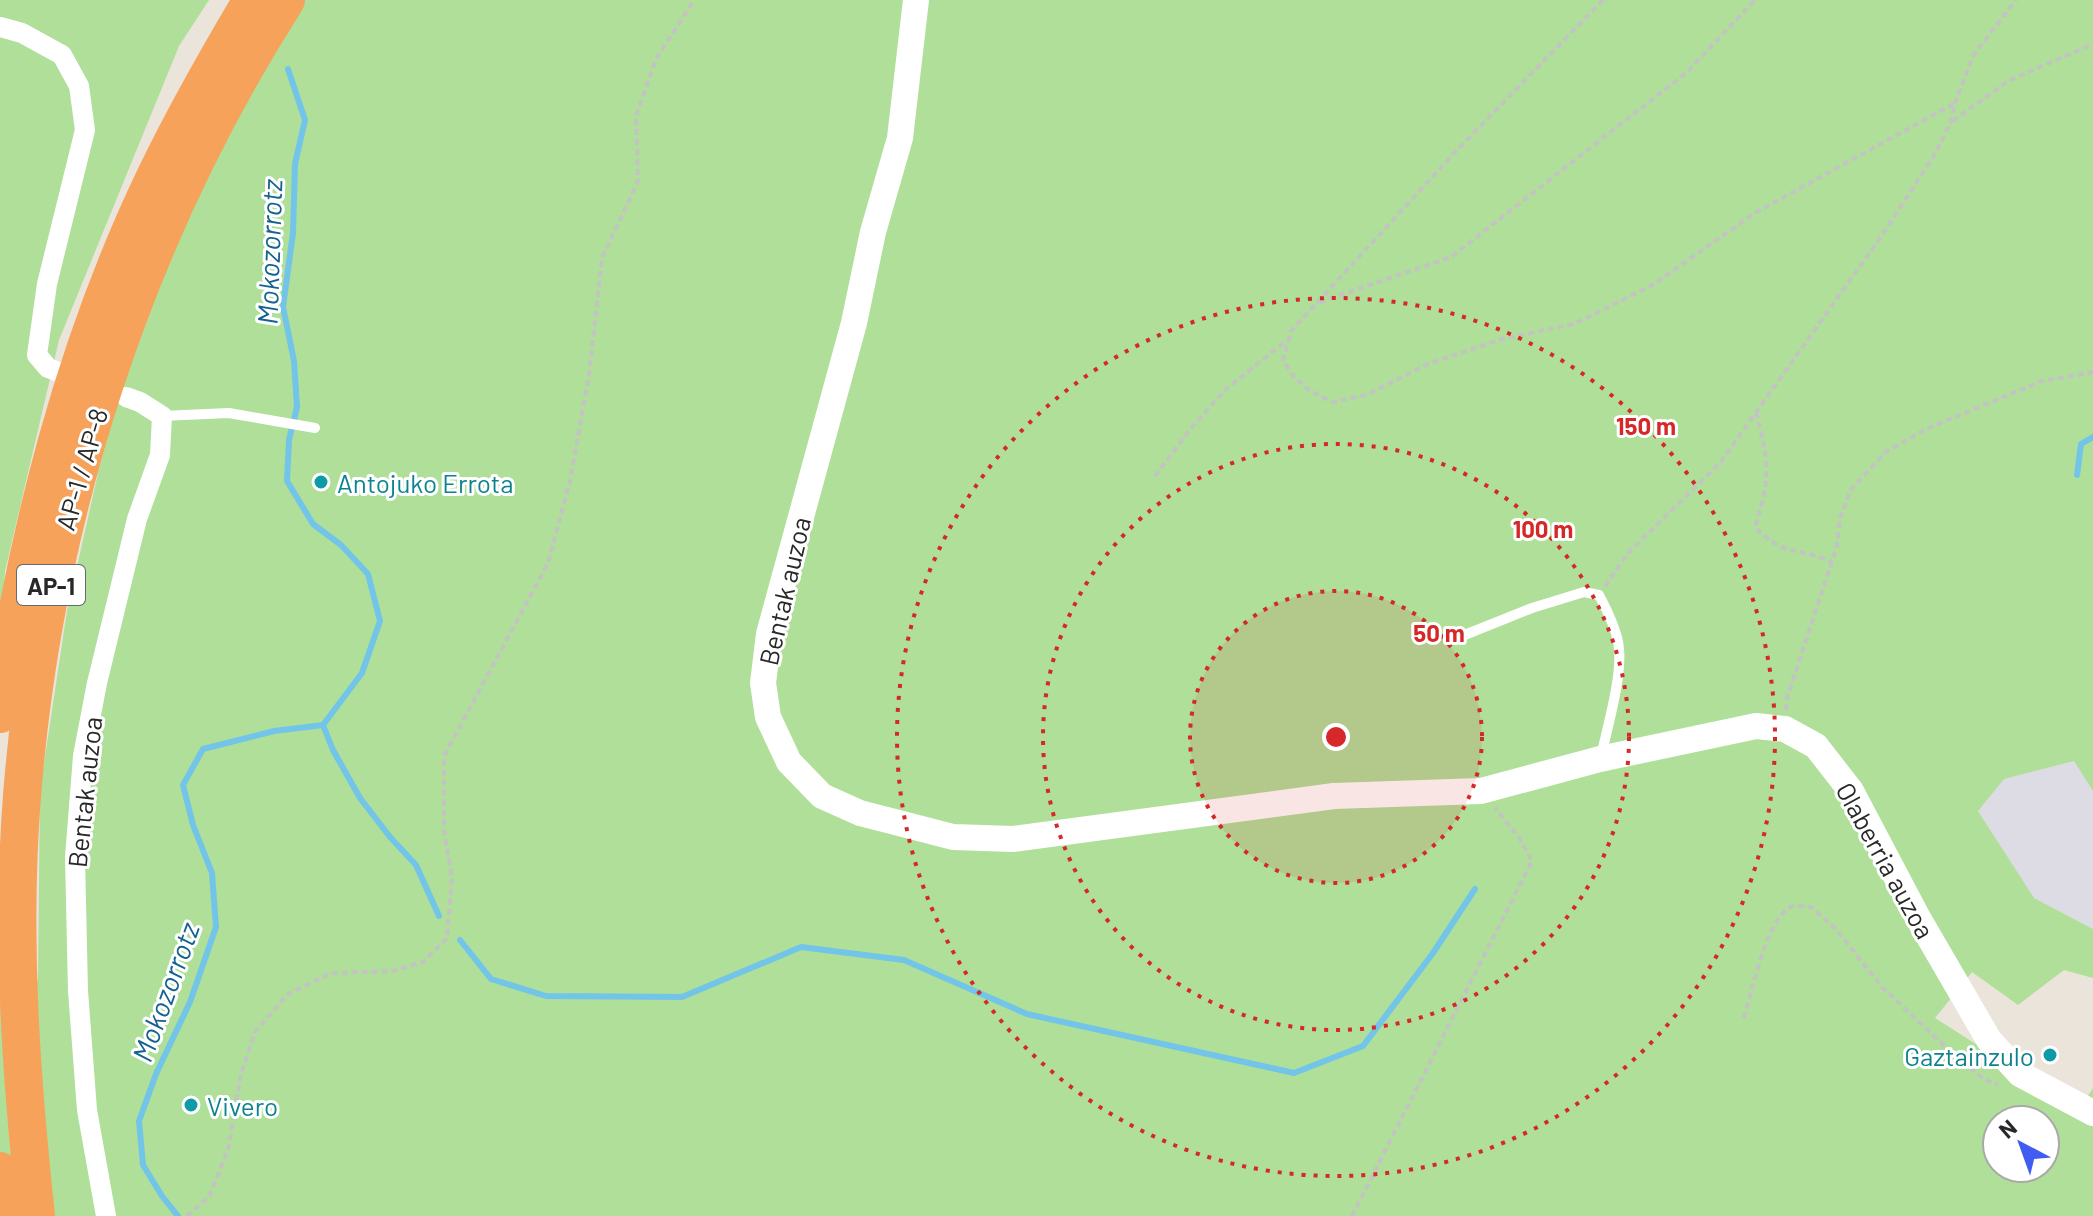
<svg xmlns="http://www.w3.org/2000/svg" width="2093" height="1216" font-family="Barlow,sans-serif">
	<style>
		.industrial { fill: #dddbe3 }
		.green { fill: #afdf99; fill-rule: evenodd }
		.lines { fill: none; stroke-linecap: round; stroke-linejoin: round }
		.stream { stroke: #72c5e8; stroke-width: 6 }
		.path { stroke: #c3c3c3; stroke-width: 4; stroke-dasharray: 6 4; stroke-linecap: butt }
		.service { stroke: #fff; stroke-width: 10 }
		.minor { stroke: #fff; stroke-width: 20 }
		.tertiary { stroke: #fff; stroke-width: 26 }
		.motorway { stroke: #f6a25a; stroke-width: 38 }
		.ring { fill: none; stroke: #d62828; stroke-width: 4; stroke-dasharray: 4 8 }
		.culture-dot { fill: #0f9aa8; stroke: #fff; stroke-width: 3 }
		.labels { text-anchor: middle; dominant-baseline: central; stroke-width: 6; stroke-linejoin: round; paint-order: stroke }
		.shield { fill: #fff; stroke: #686868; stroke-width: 2 }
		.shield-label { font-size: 24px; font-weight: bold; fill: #282828 }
		.street-label { font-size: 26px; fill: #282828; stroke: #fff }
		.culture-label { font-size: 26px; fill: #0d838f; stroke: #fff; text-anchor: start }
		.water-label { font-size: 28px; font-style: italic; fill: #146291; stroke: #fff }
		.centre { fill: #d62828; stroke: #fff; stroke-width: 4 }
		.ring-label { font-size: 24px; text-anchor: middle; font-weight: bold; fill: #d62828; stroke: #fff; stroke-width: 6; stroke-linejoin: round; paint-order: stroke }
	</style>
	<rect width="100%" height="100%" fill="#eae4da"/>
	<!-- industrial -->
	<path class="industrial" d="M 2074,761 L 2093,791 L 2093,929 L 2034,898 L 1978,811 L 2003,779 Z"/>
	<!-- green -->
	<g class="green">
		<path d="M 0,0 L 209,0 L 179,46 L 59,340 L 5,571 L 0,639 Z"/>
		<path d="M 300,0 L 2093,0 L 2093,791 L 2074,761 L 2004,779 L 1978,811 L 2034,898 L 2093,929 L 2093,978 L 2064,970 L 2018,1005 L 1972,972 L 1935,1018 L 2079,1110 L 2093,1088 L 2093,1216 L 0,1216 L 0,988 L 38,980 L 40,790 L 67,611 L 99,469 L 141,311 L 221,128 ZM 1997,1120 L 2045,1120 L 2045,1168 L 1997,1168 Z"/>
	</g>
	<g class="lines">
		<!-- stream -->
		<g class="stream">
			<path d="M 2077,475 L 2081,444 L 2093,437"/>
			<path d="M 323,725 L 333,750 L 360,798 L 390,837 L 416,865 L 439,916"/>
			<path d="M 460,940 L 491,979 L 546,996 L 682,997 L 801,947 L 904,960 L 1027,1014 L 1294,1073 L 1363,1046 L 1433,953 L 1475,889"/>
			<path d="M 178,1216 L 162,1196 L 143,1165 L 139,1121 L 156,1074 L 190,1002 L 216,927 L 212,873 L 193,825 L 183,785 L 203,749 L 274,731 L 323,725 L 362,673 L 380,621 L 368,574 L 341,545 L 313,524 L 287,481 L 289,440 L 297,407 L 294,361 L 283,307 L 293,233 L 295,164 L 305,120 L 288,69"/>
		</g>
		<!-- path -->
		<g class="path">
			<path d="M 1603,0 L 1459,148 L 1291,331 L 1283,360 L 1294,377 L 1309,390 L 1332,402 L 1366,395 L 1428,364 L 1502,339 L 1574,324 L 1651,286 L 1755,213 L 1955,103"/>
			<path d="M 1953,121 L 2008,81 L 2093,44"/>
			<path d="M 1320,302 L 1451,257 L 1686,73 L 1755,0"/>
			<path d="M 1756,412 C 1769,461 1771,478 1755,527 C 1782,557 1801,547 1832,562"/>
			<path d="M 1155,476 L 1188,432 L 1225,390 L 1286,341"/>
			<path d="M 1605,586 L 1628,553 L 1720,463 L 1880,238 L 1933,157 L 1951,122 L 1955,103 L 1974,54 L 2016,0"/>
			<path d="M 1786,710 L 1787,698 L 1837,546 L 1840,518 L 1851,489 L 1886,452 L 1926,429 L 2042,381 L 2093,372"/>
			<path d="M 1744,1018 C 1751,994 1768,915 1791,907 C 1796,905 1805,907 1811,907 L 1834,927 L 1882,987 L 1955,1056 L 1985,1080 L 1998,1085"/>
			<path d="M 187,1216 L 209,1197 L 228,1150 L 241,1074 L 255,1032 L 288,994 L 331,973 L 392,971 L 423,962 L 447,938 L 452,878 L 444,830 L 444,756 L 548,563 L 570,481 L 589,375 L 602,258 L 638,181 L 636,116 L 656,59 L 694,0"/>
			<path d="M 1352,1216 L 1532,861 L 1520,839 L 1495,808"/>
		</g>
		<!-- service -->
		<g class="service">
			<path d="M 162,416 L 229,413 L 315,428"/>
			<path d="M 1452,640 L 1532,608 L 1584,592 L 1599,595 C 1607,610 1618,632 1619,649 C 1622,678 1607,728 1601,757"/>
		</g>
		<!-- minor -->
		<g class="minor">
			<path d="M 0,27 L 22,33 L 62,55 L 79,86 L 85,130 L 47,284 L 37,355 L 48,368 L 56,371"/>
			<path d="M 106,1216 L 87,1110 L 78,991 L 75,857 L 83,756 L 97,683 L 137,519 L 160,455 L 162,416 L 140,402 L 126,397"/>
		</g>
		<!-- tertiary -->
		<path class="tertiary" d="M 916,0 L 900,138 L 873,232 L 854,323 L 769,634 L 763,683 L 768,717 L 789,762 L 822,796 L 860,813 L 953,837 L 1013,839 L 1334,796 L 1481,791 L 1600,759 L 1756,726 L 1785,729 L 1816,746 L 1851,791 L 1918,918 L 1989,1040 L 2020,1074 L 2093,1113"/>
		<!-- motorway -->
		<g class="motorway">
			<path d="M 0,714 C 28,528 74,345 156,175 C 185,115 218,57 252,0"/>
			<path d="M 0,1171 L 5,1216"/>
			<path d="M 36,1216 C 21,1077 11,937 22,796 C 44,516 134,238 286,0"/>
		</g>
	</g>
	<!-- distance rings -->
	<circle cx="1336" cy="737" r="146" fill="#d62828" fill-opacity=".12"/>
	<g class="ring">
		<circle cx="1336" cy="737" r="146"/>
		<circle cx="1336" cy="737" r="293"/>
		<circle cx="1336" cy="737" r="439"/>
	</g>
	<!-- markers -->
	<g class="culture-dot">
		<circle cx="321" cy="482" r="8"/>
		<circle cx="2050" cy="1055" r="8"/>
		<circle cx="191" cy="1105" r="8"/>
	</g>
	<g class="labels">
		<!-- shield labels -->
		<rect class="shield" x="17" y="565" width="68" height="40" rx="6"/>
		<g class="shield-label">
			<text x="51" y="585">AP-1</text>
		</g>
		<!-- street labels -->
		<g class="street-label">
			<text transform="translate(81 469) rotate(-74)">AP-1 / AP-8</text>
			<text transform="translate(784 591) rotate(-77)">Bentak auzoa</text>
			<text transform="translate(84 792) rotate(-84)">Bentak auzoa</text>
			<text transform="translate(1886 860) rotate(61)">Olaberria auzoa</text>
		</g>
		<!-- culture labels -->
		<g class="culture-label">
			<text x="337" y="482">Antojuko Errota</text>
			<text x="2034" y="1055" text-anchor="end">Gaztainzulo</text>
			<text x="207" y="1105">Vivero</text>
		</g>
		<!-- water labels -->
		<g class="water-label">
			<text transform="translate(269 252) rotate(-88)">Mokozorrotz</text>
			<text transform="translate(165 992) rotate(-70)">Mokozorrotz</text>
		</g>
	</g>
	<circle cx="1336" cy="737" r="12" class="centre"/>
	<g class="ring-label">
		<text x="1646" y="435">150 m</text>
		<text x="1543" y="538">100 m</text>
		<text x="1439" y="642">50 m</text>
	</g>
	<!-- north arrow -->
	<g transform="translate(2021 1144) rotate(319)"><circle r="38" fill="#ffffff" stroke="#a9a9a9" stroke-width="2"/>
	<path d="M0-6L14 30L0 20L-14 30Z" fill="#415cf0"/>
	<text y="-12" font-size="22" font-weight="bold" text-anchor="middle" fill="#282828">N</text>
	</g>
</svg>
